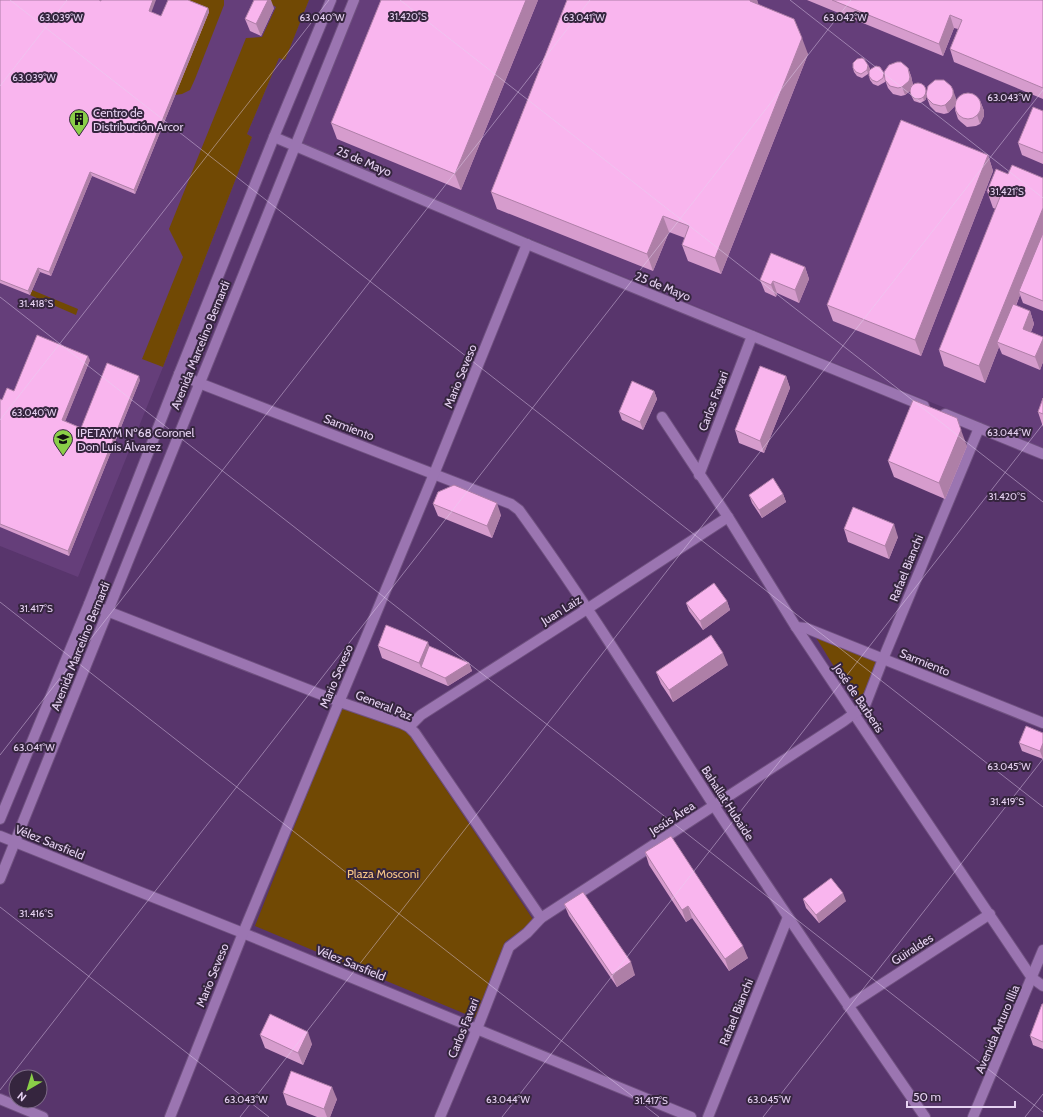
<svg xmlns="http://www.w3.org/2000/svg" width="1043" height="1117" font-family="Cabin,sans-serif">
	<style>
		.built { fill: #653e7a }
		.green { fill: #714904 }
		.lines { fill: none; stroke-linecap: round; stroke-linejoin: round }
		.street-casing { stroke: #705180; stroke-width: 12 }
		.secondary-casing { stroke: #705180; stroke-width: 12 }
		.street { stroke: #9b75b1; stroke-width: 10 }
		.secondary { stroke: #9b75b1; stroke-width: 10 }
		.wall { fill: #d69ccd }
		.shaded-wall { fill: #ae7fa7 }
		.building { fill: #f9b5ee; stroke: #ae7fa7 }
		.ticks { fill: none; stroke: #e6d2f2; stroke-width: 1; stroke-opacity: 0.45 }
		.labels { text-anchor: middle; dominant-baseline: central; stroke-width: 4; stroke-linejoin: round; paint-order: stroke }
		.poi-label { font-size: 12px; fill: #e6d2f2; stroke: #35253e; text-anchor: start }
		.street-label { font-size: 12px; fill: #e6d2f2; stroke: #35253e }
		.park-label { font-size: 12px; fill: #f8c687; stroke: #35253e }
		.ticks-label { font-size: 10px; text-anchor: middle; fill: #e6d2f2; stroke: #35253e; stroke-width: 4; stroke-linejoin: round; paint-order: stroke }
	</style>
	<rect width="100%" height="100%" fill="#58356c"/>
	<!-- built -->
	<g class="built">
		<path d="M 0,0 L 309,0 L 285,60 L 279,58 L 247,134 L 252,137 L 163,367 L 78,577 L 0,546 Z"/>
		<path d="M 355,0 L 1043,0 L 1043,448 L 296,143 Z"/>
	</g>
	<!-- green -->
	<g class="green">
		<path d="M 179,0 L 224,0 L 224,5 L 195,79 L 190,90 L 182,94 L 175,95 Z"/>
		<path d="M 264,0 L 309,0 L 285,60 L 279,58 L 247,134 L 252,137 L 163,367 L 142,359 L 183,257 L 169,229 L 246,38 L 262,37 L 276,7 Z"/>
		<path d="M 32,290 L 78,309 L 76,315 L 30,295 Z"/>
		<path d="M 815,636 L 879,661 L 858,705 Z"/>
		<path d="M 341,708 L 407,731 L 534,921 L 505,942 L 475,1018 L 255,926 Z"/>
	</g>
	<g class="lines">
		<!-- street casing -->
		<g class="street-casing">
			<g id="street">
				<path d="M 274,137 L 527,244 L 924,406"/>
				<path d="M 179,374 L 199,383 L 511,504 L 519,510 C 588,605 649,705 713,804 C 782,909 853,1013 925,1117"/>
				<path d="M 945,414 L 1043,454"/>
				<path d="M 662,417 L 728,517 L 796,627 L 854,714 L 1032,978 L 1043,986"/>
				<path d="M 699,475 L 752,336"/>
				<path d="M 89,604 L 340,702 L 401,723 L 409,727 L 415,733 L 541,918"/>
				<path d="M 796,627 L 806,628 L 1043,723"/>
				<path d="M 409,727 L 421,715 L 587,609 L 728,517"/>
				<path d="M 0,836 L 243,933 L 691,1117"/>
				<path d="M 848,1006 L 990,914"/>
				<path d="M 170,1117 L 243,933 L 434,474 L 527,244"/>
				<path d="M 440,1117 L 477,1029 L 509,947 L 527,933 L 541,918 L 844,721 L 863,707 L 866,703 L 883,659 L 979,428"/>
				<path d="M 708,1117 L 788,917"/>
			</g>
		</g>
		<!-- secondary casing -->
		<g class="secondary-casing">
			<g id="secondary">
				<path d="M 0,819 L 89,604 L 179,374 L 274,137 L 331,0"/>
				<path d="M 0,879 L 354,0"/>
				<path d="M 0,1099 L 43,1117"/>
				<path d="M 973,1117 L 1043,950"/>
			</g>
		</g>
		<!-- street -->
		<use href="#street" class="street"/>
		<!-- secondary -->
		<use href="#secondary" class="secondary"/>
	</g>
	<!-- wall -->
	<g class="wall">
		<path d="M 0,0 L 151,12 L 161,16 L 208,8 L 209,12 L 135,194 L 92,176 L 51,276 L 40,272 L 30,295 L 0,283 Z"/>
		<path d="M 538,0 L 461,190 L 337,139 L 331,123 Z"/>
		<path d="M 567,0 L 757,0 L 758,4 L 808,54 L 721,274 L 688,261 L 682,245 L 685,238 L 669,232 L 653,271 L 497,209 L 491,192 Z"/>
		<path d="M 807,0 L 1043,0 L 1043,99 L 954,62 L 950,49 L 958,29 L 954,28 L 943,56 Z"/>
		<path d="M 274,8 L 261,36 L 250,31 L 245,19 Z"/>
		<path d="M 868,65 L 870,69 L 868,74 L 862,78 L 857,76 L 854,72 L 853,68 Z"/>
		<path d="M 908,68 L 911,76 L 913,85 L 925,88 L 926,92 L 926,99 L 924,101 L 920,103 L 914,101 L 912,97 L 910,91 L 905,95 L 901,96 L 893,94 L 888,88 L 885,80 L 885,82 L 878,86 L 873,84 L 870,80 L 869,76 L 884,73 Z"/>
		<path d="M 927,98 L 956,98 L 956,100 L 981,103 L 984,111 L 984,116 L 980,124 L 976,126 L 967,127 L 961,122 L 958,119 L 955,110 L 955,105 L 954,107 L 948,113 L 944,114 L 936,112 L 930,106 Z"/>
		<path d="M 1043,111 L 1043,164 L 1022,155 L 1018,143 Z"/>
		<path d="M 988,155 L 993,171 L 921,356 L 833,321 L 827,305 Z"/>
		<path d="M 1043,178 L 1043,311 L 1023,303 L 1020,295 L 1016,306 L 1030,311 L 1034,324 L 1031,332 L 1043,337 L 1043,362 L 1040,370 L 1002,354 L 999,347 L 985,383 L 944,366 L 939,350 L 996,209 L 993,208 L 987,191 Z"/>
		<path d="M 805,267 L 809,279 L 799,303 L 777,293 L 776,297 L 765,292 L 760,280 Z"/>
		<path d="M 90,360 L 65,421 L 81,428 L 140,380 L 69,556 L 0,527 L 0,399 L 2,400 L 14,391 Z"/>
		<path d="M 786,376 L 790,388 L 764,453 L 739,443 L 735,430 Z"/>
		<path d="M 654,391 L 657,399 L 643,430 L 622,420 L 619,412 Z"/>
		<path d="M 1043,398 L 1043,427 L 1038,412 Z"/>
		<path d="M 967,446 L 945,499 L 894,477 L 888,461 Z"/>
		<path d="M 783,494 L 786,502 L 762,518 L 752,503 L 749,495 Z"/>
		<path d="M 433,504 L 501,515 L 492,538 L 438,516 Z"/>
		<path d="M 844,529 L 898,537 L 889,559 L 848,542 Z"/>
		<path d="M 727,601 L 730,610 L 703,630 L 689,611 L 686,603 Z"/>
		<path d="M 378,646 L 429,646 L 469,663 L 472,671 L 448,686 L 382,658 Z"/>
		<path d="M 728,665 L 673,702 L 661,684 L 656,672 Z"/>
		<path d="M 1043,733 L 1043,759 L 1022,751 L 1019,743 Z"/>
		<path d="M 645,852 L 748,958 L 729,971 L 692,918 L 686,922 L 649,865 Z"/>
		<path d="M 803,899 L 846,901 L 819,923 L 806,908 Z"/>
		<path d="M 564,904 L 635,975 L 617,987 L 569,916 Z"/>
		<path d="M 1043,1004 L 1043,1049 L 1033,1045 L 1030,1036 Z"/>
		<path d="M 260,1035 L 312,1044 L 303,1065 L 265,1048 Z"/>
		<path d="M 283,1093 L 337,1099 L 330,1117 L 317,1117 L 287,1105 Z"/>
	</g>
	<!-- shaded-wall -->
	<g class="shaded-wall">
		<path d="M 153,0 L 156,0 L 150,16 L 149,11 Z"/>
		<path d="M 268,0 L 271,0 L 274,8 L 261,36 L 256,24 Z"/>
		<path d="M 526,0 L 538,0 L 461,190 L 455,174 Z"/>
		<path d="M 750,0 L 757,0 L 760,8 L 750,1 Z"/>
		<path d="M 208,8 L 209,12 L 135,194 L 134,190 Z"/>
		<path d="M 950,15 L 954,28 L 943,56 L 939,44 Z"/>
		<path d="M 802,38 L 808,54 L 721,274 L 715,258 Z"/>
		<path d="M 868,65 L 870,69 L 868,74 L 867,70 Z"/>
		<path d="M 908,68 L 911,76 L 913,85 L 912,89 L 905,95 L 902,87 Z"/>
		<path d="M 925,88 L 926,92 L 926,99 L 924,101 L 923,97 Z"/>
		<path d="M 953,90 L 956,98 L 956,103 L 954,107 L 948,113 L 945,105 Z"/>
		<path d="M 981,103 L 984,111 L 984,116 L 980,124 L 977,115 Z"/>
		<path d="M 988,155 L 993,171 L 921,356 L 915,340 Z"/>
		<path d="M 90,172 L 92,176 L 51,276 L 49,272 Z"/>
		<path d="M 1043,208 L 1043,239 L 1019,291 L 1020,295 L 1001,343 L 997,342 L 999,347 L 985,383 L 979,366 Z"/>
		<path d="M 663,216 L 669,232 L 653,271 L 647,254 Z"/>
		<path d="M 805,267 L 809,279 L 799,303 L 795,290 Z"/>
		<path d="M 38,268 L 40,272 L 30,295 L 28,291 Z"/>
		<path d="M 773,281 L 777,293 L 776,297 L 771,285 Z"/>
		<path d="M 1030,311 L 1034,324 L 1027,341 L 1023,329 Z"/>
		<path d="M 1043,339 L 1043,362 L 1040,370 L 1035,357 Z"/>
		<path d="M 88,356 L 90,360 L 64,424 L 62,420 Z"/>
		<path d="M 139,376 L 140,380 L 69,556 L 68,551 Z"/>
		<path d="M 786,376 L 790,388 L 764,453 L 760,441 Z"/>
		<path d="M 654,391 L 657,399 L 643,430 L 640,422 Z"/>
		<path d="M 961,430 L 967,446 L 945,499 L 939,483 Z"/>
		<path d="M 783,494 L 786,502 L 762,518 L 759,510 Z"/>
		<path d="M 497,503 L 501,515 L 492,538 L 487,526 Z"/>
		<path d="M 894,524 L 898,537 L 889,559 L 885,546 Z"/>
		<path d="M 727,601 L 730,610 L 703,630 L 700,621 Z"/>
		<path d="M 428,642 L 432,655 L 421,667 L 419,663 Z"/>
		<path d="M 723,653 L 728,665 L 673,702 L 669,690 Z"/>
		<path d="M 469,663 L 472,671 L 448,686 L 445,678 Z"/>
		<path d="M 1043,743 L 1043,759 L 1040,751 Z"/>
		<path d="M 843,893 L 846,901 L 819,923 L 816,915 Z"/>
		<path d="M 688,906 L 692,918 L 686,922 L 682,910 Z"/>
		<path d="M 743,946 L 748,958 L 729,971 L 725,959 Z"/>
		<path d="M 631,962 L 635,975 L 617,987 L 612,975 Z"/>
		<path d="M 308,1032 L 312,1044 L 303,1065 L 298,1053 Z"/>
		<path d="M 332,1087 L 337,1099 L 330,1117 L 327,1117 L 324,1109 Z"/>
	</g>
	<!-- building -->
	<g class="building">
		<path d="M 0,0 L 99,0 L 101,1 L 101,0 L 153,0 L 149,11 L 161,16 L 168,0 L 188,0 L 208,8 L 134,190 L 90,172 L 49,272 L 38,268 L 28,291 L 0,280 Z"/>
		<path d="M 254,0 L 268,0 L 256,24 L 245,19 Z"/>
		<path d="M 381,0 L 526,0 L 455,174 L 331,123 Z"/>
		<path d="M 567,0 L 750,0 L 750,1 L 794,19 L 802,38 L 715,258 L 682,245 L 689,226 L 663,216 L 647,254 L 491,192 Z"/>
		<path d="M 832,0 L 1043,0 L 1043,88 L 950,49 L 962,20 L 950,15 L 939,44 Z"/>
		<path d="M 862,58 L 864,59 L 868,65 L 867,70 L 861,74 L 856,72 L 853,68 L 853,63 L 857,59 Z"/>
		<path d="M 897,62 L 901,62 L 908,68 L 910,77 L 909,81 L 902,87 L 898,88 L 890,86 L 885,80 L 884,72 L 889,65 Z"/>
		<path d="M 876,66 L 880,67 L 884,73 L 883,78 L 877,82 L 872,80 L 869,76 L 869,71 L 871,69 Z"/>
		<path d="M 935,80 L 944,80 L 951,86 L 953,90 L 953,95 L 951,99 L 945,105 L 941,106 L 933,104 L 927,98 L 926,94 L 928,86 Z"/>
		<circle cx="918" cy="91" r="8"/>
		<circle cx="968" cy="106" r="13"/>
		<path d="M 1033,107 L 1043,111 L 1043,153 L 1018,143 Z"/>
		<path d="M 901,120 L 988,155 L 915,340 L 827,305 Z"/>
		<path d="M 1012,165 L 1043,178 L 1043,208 L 979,366 L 939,350 L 1000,197 L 987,191 L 996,169 L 1008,174 Z"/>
		<path d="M 1043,233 L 1043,301 L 1019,291 Z"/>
		<path d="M 771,253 L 805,267 L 795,290 L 773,281 L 771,285 L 760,280 Z"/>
		<path d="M 1013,304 L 1030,311 L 1023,329 L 1043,337 L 1043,339 L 1035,357 L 997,342 Z"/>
		<path d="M 37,335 L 88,356 L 62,420 L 81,428 L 107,363 L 139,376 L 68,551 L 0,524 L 0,399 L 2,400 L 7,388 L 14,391 Z"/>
		<path d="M 760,366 L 786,376 L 760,441 L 735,430 Z"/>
		<path d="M 632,381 L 654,391 L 640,422 L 619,412 Z"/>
		<path d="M 1043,398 L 1043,414 L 1038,412 Z"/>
		<path d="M 913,400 L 957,418 L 961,430 L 939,483 L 888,461 Z"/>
		<path d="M 773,478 L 783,494 L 759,510 L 749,495 Z"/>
		<path d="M 454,485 L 497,503 L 487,526 L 433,504 L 438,492 Z"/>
		<path d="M 853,507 L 894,524 L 885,546 L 844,529 Z"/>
		<path d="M 714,583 L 727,601 L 700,621 L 686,603 Z"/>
		<path d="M 386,625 L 428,642 L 419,663 L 378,646 Z"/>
		<path d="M 711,635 L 723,653 L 669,690 L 656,672 Z"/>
		<path d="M 429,646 L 469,663 L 445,678 L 421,667 Z"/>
		<path d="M 1026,726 L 1043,733 L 1043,743 L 1040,751 L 1019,743 Z"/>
		<path d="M 671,836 L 743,946 L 725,959 L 688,906 L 682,910 L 645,852 Z"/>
		<path d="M 831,878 L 843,893 L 816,915 L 803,899 Z"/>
		<path d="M 583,892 L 631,962 L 612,975 L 564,904 Z"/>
		<path d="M 1042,1004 L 1043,1004 L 1043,1042 L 1030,1036 Z"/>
		<path d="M 270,1014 L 308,1032 L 298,1053 L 260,1035 Z"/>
		<path d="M 291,1071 L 332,1087 L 324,1109 L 283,1093 Z"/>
	</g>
	<!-- ticks -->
	<path class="ticks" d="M 10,0 L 1043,807M 400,0 L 1043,502M 790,0 L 1043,198M 0,86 L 67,0M 0,297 L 1043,1112M 0,420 L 329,0M 0,602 L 659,1117M 0,755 L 590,0M 0,907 L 269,1117M 0,1090 L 851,0M 240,1117 L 1043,90M 502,1117 L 1043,424M 763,1117 L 1043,759M 1025,1117 L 1043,1094"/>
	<!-- icons -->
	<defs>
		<g id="building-pin" transform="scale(1)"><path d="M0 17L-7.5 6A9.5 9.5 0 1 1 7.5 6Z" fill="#8ace48" stroke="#35253e"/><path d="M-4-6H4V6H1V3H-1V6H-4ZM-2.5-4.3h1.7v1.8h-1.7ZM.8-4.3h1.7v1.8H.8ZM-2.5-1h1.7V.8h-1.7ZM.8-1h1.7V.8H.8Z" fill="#111"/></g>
		<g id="school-pin" transform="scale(1)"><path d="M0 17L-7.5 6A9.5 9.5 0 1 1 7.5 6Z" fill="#8ace48" stroke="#35253e"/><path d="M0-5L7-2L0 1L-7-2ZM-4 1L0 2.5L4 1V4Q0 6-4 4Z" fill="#111"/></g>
	</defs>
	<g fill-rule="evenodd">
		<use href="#building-pin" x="79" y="119"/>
		<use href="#school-pin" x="63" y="439"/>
	</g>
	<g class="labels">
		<!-- poi labels -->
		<g class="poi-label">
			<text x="93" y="112">Centro de<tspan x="93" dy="14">Distribución Arcor</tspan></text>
			<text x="77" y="432">IPETAYM Nº68 Coronel<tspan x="77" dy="14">Don Luis Álvarez</tspan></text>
		</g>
		<!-- street labels -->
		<g class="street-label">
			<text transform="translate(364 161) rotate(23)">25 de Mayo</text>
			<text transform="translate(663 286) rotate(22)">25 de Mayo</text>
			<text transform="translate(200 345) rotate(-68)">Avenida Marcelino Bernardi</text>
			<text transform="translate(460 376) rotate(-68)">Mario Seveso</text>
			<text transform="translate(713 401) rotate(-69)">Carlos Favari</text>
			<text transform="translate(349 427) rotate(21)">Sarmiento</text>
			<text transform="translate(906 568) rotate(-68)">Rafael Bianchi</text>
			<text transform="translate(561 610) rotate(-32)">Juan Laiz</text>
			<text transform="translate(80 646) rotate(-68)">Avenida Marcelino Bernardi</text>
			<text transform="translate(925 662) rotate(22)">Sarmiento</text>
			<text transform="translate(336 676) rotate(-67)">Mario Seveso</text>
			<text transform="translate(859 698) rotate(56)">José de Barberis</text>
			<text transform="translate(384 705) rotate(22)">General Paz</text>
			<text transform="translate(728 803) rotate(57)">Bahallat Hubaide</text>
			<text transform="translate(672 818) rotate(-33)">Jesús Área</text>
			<text transform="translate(50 842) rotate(22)">Vélez Sarsfield</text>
			<text transform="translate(912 949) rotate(-33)">Güiraldes</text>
			<text transform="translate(351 963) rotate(22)">Vélez Sarsfield</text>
			<text transform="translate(212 975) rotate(-68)">Mario Seveso</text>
			<text transform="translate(736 1012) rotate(-68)">Rafael Bianchi</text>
			<text transform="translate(463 1028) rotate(-68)">Carlos Favari</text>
			<text transform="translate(997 1029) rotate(-67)">Avenida Arturo Illia</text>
		</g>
		<!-- park labels -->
		<g class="park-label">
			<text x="383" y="873">Plaza Mosconi</text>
		</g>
	</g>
	<g class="ticks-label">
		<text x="408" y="20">31.420°S</text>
		<text x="61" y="21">63.039°W</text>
		<text x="322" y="21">63.040°W</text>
		<text x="584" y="21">63.041°W</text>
		<text x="845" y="21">63.042°W</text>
		<text x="34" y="81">63.039°W</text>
		<text x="1009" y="101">63.043°W</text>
		<text x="1007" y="195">31.421°S</text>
		<text x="36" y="307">31.418°S</text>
		<text x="34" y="416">63.040°W</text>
		<text x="1009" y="436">63.044°W</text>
		<text x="1007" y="500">31.420°S</text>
		<text x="36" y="612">31.417°S</text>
		<text x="34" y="751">63.041°W</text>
		<text x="1009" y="770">63.045°W</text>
		<text x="1007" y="805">31.419°S</text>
		<text x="36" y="917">31.416°S</text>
		<text x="246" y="1103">63.043°W</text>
		<text x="508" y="1103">63.044°W</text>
		<text x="769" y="1103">63.045°W</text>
		<text x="651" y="1104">31.417°S</text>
	</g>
	<!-- north arrow -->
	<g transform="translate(28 1089) rotate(218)"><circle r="19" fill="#35253e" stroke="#7c6a86"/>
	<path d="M0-3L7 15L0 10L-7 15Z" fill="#8ace48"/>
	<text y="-6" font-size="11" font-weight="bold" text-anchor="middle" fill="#e6d2f2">N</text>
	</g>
	<!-- scale -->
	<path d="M907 1101v6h108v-6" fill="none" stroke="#e6d2f2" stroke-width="2"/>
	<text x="913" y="1101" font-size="12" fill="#e6d2f2" stroke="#35253e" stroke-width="3" paint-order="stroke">50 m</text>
</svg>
